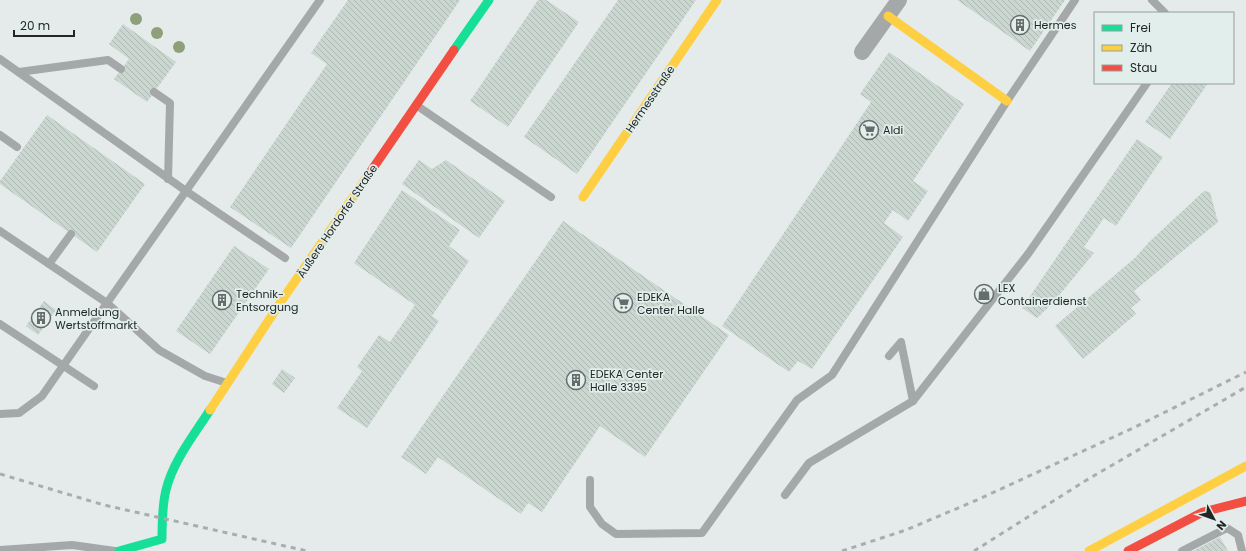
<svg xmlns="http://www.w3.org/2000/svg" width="1246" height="551" font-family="Poppins,sans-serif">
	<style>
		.building { fill: url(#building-back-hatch) }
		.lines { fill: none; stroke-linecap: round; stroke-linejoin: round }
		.lane { stroke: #a4a8a8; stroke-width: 8 }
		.street { stroke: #a4a8a8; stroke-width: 16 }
		.fast { stroke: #16e098; stroke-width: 9 }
		.slow { stroke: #ffcf43; stroke-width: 9 }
		.jam { stroke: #f24e42; stroke-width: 9 }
		.rail { stroke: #aaadad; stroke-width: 3; stroke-dasharray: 5 5; stroke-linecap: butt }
		.tree { fill: #8ea079 }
		.labels { text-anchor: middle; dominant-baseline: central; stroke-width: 3.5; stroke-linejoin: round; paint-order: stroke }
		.poi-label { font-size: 11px; fill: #222726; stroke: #e2eeeb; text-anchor: start }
		.street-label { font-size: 11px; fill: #222726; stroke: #e2eeeb }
	</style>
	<defs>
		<pattern id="building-back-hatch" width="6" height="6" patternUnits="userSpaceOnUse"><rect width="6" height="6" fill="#cad7d0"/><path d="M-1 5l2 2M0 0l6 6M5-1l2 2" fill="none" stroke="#adb9b2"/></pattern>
	</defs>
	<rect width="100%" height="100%" fill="#e5ebea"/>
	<!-- building -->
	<g class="building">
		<path d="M 348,0 L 460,0 L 291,248 L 230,207 L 327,64 L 311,53 Z"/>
		<path d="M 538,0 L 546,0 L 579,22 L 508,127 L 470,101 Z"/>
		<path d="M 618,0 L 696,0 L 577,174 L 524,137 Z"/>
		<path d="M 957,0 L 1065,0 L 1030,51 Z"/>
		<path d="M 123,24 L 176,62 L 147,102 L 114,79 L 129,59 L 109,44 Z"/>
		<path d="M 889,52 L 964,104 L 913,181 L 928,191 L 908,221 L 893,210 L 884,223 L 903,237 L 812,369 L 798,361 L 789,372 L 722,326 L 871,102 L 860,94 Z"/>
		<path d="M 1172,83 L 1208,83 L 1170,139 L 1145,122 Z"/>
		<path d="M 47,115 L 145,184 L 97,252 L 0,184 L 0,181 Z"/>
		<path d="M 1137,139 L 1163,157 L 1116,226 L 1104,218 L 1084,247 L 1094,253 L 1052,304 L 1037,318 L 1022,308 Z"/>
		<path d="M 419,160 L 432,169 L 446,160 L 505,201 L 479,238 L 402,184 Z"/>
		<path d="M 402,190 L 460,230 L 449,246 L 469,261 L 432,316 L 439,321 L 367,428 L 337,408 L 362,371 L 357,367 L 379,335 L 390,342 L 415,305 L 354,263 Z"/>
		<path d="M 1204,191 L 1210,192 L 1218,222 L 1134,291 L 1141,300 L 1131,308 L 1136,314 L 1083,359 L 1055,326 L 1136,257 L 1149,242 Z"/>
		<path d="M 563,221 L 729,335 L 645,457 L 600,426 L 542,512 L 528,503 L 521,514 L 438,457 L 426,474 L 401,457 Z"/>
		<path d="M 234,246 L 269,269 L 210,354 L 176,331 Z"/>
		<path d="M 44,301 L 56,310 L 38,335 L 26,326 Z"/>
		<path d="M 282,369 L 295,378 L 284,393 L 272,384 Z"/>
		<path d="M 1220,537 L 1228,551 L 1193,551 Z"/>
	</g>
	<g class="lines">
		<!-- lane -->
		<g class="lane">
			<path d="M 1152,0 L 1165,13"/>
			<path d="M 0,59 L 186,191 L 107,303 L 159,350 L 205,376 L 227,383"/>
			<path d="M 19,72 L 108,60 L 121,69"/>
			<path d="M 154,92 L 170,103 L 168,179"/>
			<path d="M 416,105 L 551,197"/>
			<path d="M 0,135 L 17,147"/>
			<path d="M 0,231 L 107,303 L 42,396 L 19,413 L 0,414"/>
			<path d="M 285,258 L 186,191 L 320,0"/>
			<path d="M 49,264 L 71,234"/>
			<path d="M 0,324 L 94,386"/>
			<path d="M 913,401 L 1028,254 L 1147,83"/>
			<path d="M 590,480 L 590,507 L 602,524 L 616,534 L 702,533 L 797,400 L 832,375 L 1007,101 L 1075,0"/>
			<path d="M 785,495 L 809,463 L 913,401 L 901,342 L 889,356"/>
			<path d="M 0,550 L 72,545 L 115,551"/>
			<path d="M 1182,551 L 1227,528 L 1238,535 L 1242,551"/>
		</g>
		<!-- street -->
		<path class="street" d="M 862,52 L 899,0"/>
		<!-- fast -->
		<g class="fast">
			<path d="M 454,50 L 489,0"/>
			<path d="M 119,551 L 162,539 C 162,523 162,506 166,490 C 173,461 194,435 210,410"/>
		</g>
		<!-- slow -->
		<g class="slow">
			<path d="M 888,16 L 1007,101"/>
			<path d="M 583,197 L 717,0"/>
			<path d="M 210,410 L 280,303 L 369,174"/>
			<path d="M 1089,551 L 1246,466"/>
		</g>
		<!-- jam -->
		<g class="jam">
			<path d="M 369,174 L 454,50"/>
			<path d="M 1128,551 L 1203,512 L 1246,501"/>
		</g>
		<!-- rail -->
		<g class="rail">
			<path d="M 0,474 L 104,505 L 307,551"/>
			<path d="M 842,551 L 906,530 L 977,500 L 1133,428 L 1246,372"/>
			<path d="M 974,551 L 1085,481 L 1246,387"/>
		</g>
	</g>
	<!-- trees -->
	<g class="tree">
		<circle cx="136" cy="19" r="6"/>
		<circle cx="157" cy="33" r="6"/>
		<circle cx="179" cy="47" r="6"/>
	</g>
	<!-- icons -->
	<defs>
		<g id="building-ring" transform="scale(1)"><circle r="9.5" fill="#e2eeeb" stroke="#666c6b" stroke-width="1.5"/><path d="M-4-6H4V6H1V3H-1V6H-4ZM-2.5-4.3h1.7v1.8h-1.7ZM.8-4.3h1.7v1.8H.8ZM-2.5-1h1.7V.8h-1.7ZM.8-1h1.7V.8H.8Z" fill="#666c6b"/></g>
		<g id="supermarket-ring" transform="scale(1)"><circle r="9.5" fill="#e2eeeb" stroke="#666c6b" stroke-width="1.5"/><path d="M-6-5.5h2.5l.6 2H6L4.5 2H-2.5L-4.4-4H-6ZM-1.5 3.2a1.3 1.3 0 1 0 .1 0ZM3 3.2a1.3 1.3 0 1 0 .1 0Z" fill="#666c6b"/></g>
		<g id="shop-ring" transform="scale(1)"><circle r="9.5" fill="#e2eeeb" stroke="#666c6b" stroke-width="1.5"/><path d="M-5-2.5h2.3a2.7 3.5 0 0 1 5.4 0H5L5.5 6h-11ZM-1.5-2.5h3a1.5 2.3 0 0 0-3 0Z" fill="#666c6b"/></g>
	</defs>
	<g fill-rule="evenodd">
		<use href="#building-ring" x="1020" y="25"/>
		<use href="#supermarket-ring" x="869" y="130"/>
		<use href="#shop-ring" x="984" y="294"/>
		<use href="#building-ring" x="222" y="300"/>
		<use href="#supermarket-ring" x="623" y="303"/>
		<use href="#building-ring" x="41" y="318"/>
		<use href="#building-ring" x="576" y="380"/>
	</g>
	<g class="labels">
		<!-- poi labels -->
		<g class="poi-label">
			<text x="1034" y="25">Hermes</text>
			<text x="883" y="130">Aldi</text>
			<text x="998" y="288">LEX<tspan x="998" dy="13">Containerdienst</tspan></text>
			<text x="236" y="294">Technik-<tspan x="236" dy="13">Entsorgung</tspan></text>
			<text x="637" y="297">EDEKA<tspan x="637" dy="13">Center Halle</tspan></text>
			<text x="55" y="312">Anmeldung<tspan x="55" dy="13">Wertstoffmarkt</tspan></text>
			<text x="590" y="374">EDEKA Center<tspan x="590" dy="13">Halle 3395</tspan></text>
		</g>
		<!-- street labels -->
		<g class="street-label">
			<text transform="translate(650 99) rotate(-56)">Hermesstraße</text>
			<text transform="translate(337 221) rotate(-56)">Äußere Hordorfer Straße</text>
		</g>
	</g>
	<!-- legend -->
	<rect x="1094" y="12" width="140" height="72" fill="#e2eeeb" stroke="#959e9c"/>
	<rect x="1102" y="25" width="20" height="6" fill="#16e098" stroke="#959e9c"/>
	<text x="1130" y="32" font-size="12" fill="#222726">Frei</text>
	<rect x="1102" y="45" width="20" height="6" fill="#ffcf43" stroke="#959e9c"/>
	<text x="1130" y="52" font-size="12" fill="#222726">Zäh</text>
	<rect x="1102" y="65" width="20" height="6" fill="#f24e42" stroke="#959e9c"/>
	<text x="1130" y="72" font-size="12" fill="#222726">Stau</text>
	<!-- north arrow -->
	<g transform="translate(1214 519) rotate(131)" stroke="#e2eeeb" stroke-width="3" paint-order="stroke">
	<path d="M0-3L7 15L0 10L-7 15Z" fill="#222726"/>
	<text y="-6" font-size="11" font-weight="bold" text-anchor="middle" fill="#222726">N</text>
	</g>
	<!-- scale -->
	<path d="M14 30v6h60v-6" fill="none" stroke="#222726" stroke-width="2"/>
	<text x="20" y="30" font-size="12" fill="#222726" stroke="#e2eeeb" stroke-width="3" paint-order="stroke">20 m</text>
</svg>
